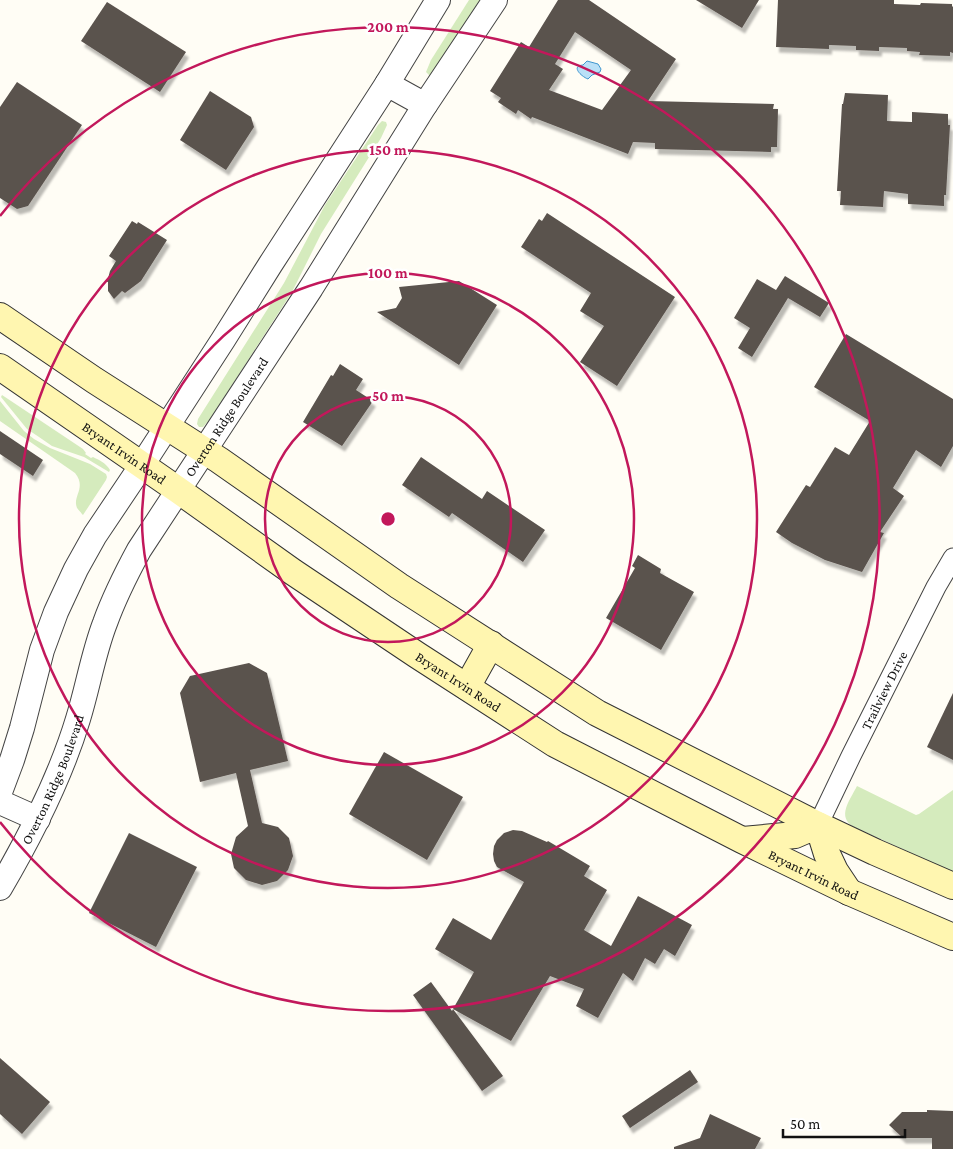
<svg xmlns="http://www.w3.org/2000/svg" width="953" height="1149" font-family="'Crimson Pro',serif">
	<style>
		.green { fill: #d5ebbd }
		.water { fill: #b9e0f7; stroke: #3f96cf }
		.building { fill: #5a524d; fill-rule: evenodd; filter: url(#shadow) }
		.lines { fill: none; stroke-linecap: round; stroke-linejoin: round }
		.minor-casing { stroke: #444; stroke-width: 21 }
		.tertiary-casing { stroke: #444; stroke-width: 26 }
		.secondary-casing { stroke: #333; stroke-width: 28 }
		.minor { stroke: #fff; stroke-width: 19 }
		.tertiary { stroke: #fff; stroke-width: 24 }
		.secondary { stroke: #fff6b0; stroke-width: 26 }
		.ring { fill: none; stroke: #c2185b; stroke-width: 2.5 }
		.labels { text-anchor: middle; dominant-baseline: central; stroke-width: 5; stroke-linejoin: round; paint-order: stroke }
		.street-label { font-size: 14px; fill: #111; stroke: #fff }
		.centre { fill: #c2185b; stroke: #fff; stroke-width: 2.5 }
		.ring-label { font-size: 15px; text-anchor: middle; font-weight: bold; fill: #c2185b; stroke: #fff; stroke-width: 5; stroke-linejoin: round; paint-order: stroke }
	</style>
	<defs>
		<filter id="shadow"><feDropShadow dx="3" dy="5.5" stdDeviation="1" flood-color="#0004"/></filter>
	</defs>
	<rect width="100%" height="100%" fill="#fffdf5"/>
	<!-- green -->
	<g class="green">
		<path d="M 469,0 L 480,0 L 435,70 L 430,76 L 426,72 L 431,60 Z"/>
		<path d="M 382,121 L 386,122 L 387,125 L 381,138 L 321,234 L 292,292 L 210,419 L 203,427 L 199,427 L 197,424 L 198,419 L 284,283 L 325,205 L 378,125 Z"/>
		<path d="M 2,395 L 83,449 L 86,453 L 85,454 L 91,458 L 93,457 C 99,460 106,463 110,470 L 109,472 L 84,457 L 52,446 L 39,437 L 27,429 L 1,397 Z"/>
		<path d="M 0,401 L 24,431 L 34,439 L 50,448 L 90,464 L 106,474 L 107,477 L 106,480 L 83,515 C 82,514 78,509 77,508 C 72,496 87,488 75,473 L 0,421 Z"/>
		<path d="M 857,786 L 916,815 L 919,814 L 953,790 L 953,872 L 854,827 C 836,817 850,800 857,786 Z"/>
	</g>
	<!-- water -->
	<path class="water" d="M 587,61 L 598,64 L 601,69 L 600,72 L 592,75 L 588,79 C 582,77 570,66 583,65 Z"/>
	<!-- building -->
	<g class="building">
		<path d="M 558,0 L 589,0 L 676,59 L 648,101 L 774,104 L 773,109 L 778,109 L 777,147 L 771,147 L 771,152 L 655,149 L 655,143 L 633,142 L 628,154 L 532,117 L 531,119 L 518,110 L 516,114 L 498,102 L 501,98 L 490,91 L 521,42 L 529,47 ZM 575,32 L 631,70 L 602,110 L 549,90 L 563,69 L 555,64 Z"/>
		<path d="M 696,0 L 759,0 L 742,28 Z"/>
		<path d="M 778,0 L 894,0 L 894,4 L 920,5 L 921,3 L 952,4 L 952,6 L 953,7 L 953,53 L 950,52 L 950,56 L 919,55 L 920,52 L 907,51 L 907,48 L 879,47 L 879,51 L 856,50 L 856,46 L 829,45 L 829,49 L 776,47 Z"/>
		<path d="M 107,2 L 186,52 L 160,92 L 81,41 Z"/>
		<path d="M 17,82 L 82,125 L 28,206 L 17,209 L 0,198 L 0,107 Z"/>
		<path d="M 210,91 L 251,117 L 254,127 L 226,170 L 180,140 Z"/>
		<path d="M 845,93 L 888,95 L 887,121 L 912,122 L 912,112 L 948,114 L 948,125 L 950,125 L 946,195 L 944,195 L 944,206 L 908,204 L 908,194 L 884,191 L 883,207 L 840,205 L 841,191 L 837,191 L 842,104 L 843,104 Z"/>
		<path d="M 547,213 L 675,297 L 617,386 L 580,362 L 604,326 L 580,311 L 591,293 L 521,247 L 539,219 L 542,221 Z"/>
		<path d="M 132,221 L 137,224 L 138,222 L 167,240 L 141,281 L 125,293 L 122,291 L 114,299 L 108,291 L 108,282 L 107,282 L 110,271 L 116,261 L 109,256 Z"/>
		<path d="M 785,276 L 829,303 L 820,317 L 788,298 L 752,357 L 738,348 L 750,328 L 734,318 L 757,279 L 776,290 Z"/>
		<path d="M 459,281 L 497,305 L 459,365 L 377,312 L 396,308 L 402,298 L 399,287 Z"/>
		<path d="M 846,334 L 953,399 L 953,446 L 941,467 L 916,450 L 893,488 L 904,496 L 880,532 L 884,533 L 862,572 L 825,560 L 792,543 L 776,532 L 806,485 L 810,487 L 835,447 L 849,455 L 870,421 L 814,387 Z"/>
		<path d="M 340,364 L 363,379 L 356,390 L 373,401 L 342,446 L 303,422 L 331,375 L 333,376 Z"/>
		<path d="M 0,431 L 43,460 L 33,476 L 0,454 Z"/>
		<path d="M 421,457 L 482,499 L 487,491 L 545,530 L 523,562 L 452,513 L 449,517 L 402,485 Z"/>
		<path d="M 638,555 L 661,569 L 660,573 L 694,592 L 661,650 L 606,618 L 635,568 L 632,566 Z"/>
		<path d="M 249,663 L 267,673 L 288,761 L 250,770 L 262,823 L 278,827 L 289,838 L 293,856 L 288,870 L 277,881 L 262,885 L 246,880 L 234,868 L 231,854 L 236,837 L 248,826 L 236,773 L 200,782 L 180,693 L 190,676 Z"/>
		<path d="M 953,693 L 953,760 L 927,747 Z"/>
		<path d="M 384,752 L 463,797 L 427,860 L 349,814 Z"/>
		<path d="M 513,830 L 522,831 L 547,842 L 548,841 L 590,866 L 584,876 L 607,890 L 584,930 L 611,946 L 638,896 L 692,925 L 675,956 L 664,949 L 655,964 L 645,958 L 633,981 L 623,973 L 598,1018 L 576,1006 L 584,989 L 550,976 L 511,1041 L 453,1009 L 474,972 L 435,949 L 453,918 L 491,940 L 524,882 L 497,867 L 494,861 L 493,854 L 494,846 L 497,840 L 504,833 Z"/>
		<path d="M 129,833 L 197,867 L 156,947 L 89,913 Z"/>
		<path d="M 431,982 L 452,1011 L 453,1009 L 503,1076 L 482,1091 L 413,995 Z"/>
		<path d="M 0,1058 L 50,1102 L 22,1134 L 0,1114 Z"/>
		<path d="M 690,1070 L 698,1082 L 630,1128 L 622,1116 Z"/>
		<path d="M 927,1110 L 953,1111 L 953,1149 L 932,1149 L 932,1138 L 903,1138 L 889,1125 L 902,1112 L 927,1112 Z"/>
		<path d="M 710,1114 L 761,1138 L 755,1149 L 674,1149 L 674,1147 L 700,1138 Z"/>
	</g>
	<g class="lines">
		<!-- minor casing -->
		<g class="minor-casing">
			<g id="minor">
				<path id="s1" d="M 818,825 L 851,756 L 936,587 L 953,558"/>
			</g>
		</g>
		<!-- tertiary casing -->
		<g class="tertiary-casing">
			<g id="tertiary">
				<path d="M 387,84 L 425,105"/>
				<path d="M 0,792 L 12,760 L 22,728 L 42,650 L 56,612 L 76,569 L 95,535 L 142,465 L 223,340 L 270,265 L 387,84 L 438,0"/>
				<path d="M 0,802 L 38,819"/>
				<path id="s2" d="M 0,888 C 31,835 60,779 78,719 C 88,687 93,654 105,623 C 114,598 126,574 139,550 L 311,288 L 425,105 L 495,0"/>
			</g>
		</g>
		<!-- secondary casing -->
		<g class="secondary-casing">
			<g id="secondary">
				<path d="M 0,316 L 94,380 L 219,460 L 399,586 L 597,713 L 818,825 L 875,852 L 953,886"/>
				<path id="s3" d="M 0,367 L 178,490 L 293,572 L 417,655 L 555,744 L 742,840 L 849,892 L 953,937"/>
				<path d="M 467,687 L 491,644"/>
				<path d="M 743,840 L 795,835 L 818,825 L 827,854 L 835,871 L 849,892"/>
			</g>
		</g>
		<!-- minor -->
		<use href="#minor" class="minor"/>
		<!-- tertiary -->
		<use href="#tertiary" class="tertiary"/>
		<!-- secondary -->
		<use href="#secondary" class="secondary"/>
	</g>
	<!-- distance rings -->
	<g class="ring">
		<circle cx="388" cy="519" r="123"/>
		<circle cx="388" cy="519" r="246"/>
		<circle cx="388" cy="519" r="369"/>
		<path d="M0 216A492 492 0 1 1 0 822"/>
	</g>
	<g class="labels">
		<!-- street labels -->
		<g class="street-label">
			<text stroke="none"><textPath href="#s2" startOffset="526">Overton Ridge Boulevard</textPath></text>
			<text stroke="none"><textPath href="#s3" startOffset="151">Bryant Irvin Road</textPath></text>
			<text stroke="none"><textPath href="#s3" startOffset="556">Bryant Irvin Road</textPath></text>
			<text stroke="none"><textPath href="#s1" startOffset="150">Trailview Drive</textPath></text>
			<text stroke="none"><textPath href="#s2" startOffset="121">Overton Ridge Boulevard</textPath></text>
			<text stroke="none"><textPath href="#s3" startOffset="961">Bryant Irvin Road</textPath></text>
		</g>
	</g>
	<circle cx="388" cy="519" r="8" class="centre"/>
	<g class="ring-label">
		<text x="388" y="32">200 m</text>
		<text x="388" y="155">150 m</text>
		<text x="388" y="278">100 m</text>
		<text x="388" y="401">50 m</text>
	</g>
	<!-- scale -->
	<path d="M783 1129v8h122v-8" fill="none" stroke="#111111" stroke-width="2.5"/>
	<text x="790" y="1129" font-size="15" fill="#111111" stroke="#ffffff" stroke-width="4" paint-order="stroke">50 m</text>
</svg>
